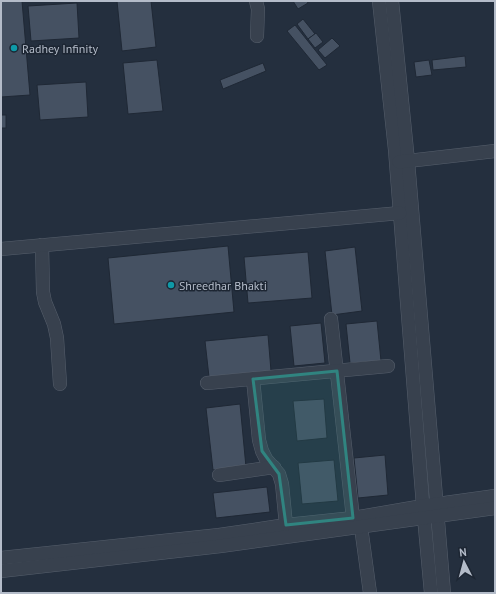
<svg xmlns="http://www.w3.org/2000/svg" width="496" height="594" font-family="'PT Sans',sans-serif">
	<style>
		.building { fill: #455162; stroke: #1f2835 }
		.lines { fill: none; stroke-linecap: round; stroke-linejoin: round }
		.minor-casing { stroke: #565f6c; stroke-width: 14 }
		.minor { stroke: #38414e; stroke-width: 13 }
		.marked { fill: #308480; fill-opacity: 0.2; stroke: #308480; stroke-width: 3; stroke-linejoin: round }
		.culture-dot { fill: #0f9aa8; stroke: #1d2633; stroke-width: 1.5 }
		.labels { text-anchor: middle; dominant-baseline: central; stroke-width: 3; stroke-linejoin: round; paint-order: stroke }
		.poi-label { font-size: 12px; fill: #b4bcc9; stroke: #1d2633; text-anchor: start }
	</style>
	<rect width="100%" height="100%" fill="#242f3e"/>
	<!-- building -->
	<g class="building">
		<path d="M 1,1 L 22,1 L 30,95 L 1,97 Z"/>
		<path d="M 117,1 L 151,1 L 156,47 L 122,51 Z"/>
		<path d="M 293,1 L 307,1 L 308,3 L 298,9 Z"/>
		<path d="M 77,3 L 79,38 L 31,41 L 28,6 Z"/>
		<path d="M 303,19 L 315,34 L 308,39 L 297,24 Z"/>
		<path d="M 295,25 L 327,65 L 319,70 L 287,31 Z"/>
		<path d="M 316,33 L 323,42 L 315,48 L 308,39 Z"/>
		<path d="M 332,38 L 340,46 L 325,58 L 318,50 Z"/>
		<path d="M 465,56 L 466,67 L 433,70 L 432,60 Z"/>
		<path d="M 157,60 L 163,111 L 128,114 L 123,63 Z"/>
		<path d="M 429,60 L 432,75 L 416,77 L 414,62 Z"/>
		<path d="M 263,63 L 266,71 L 223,89 L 220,80 Z"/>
		<path d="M 86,82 L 88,117 L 40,120 L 37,85 Z"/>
		<rect x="1" y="115" width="5" height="13"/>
		<path d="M 228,246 L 234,312 L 114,324 L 108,258 Z"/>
		<path d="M 355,247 L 362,311 L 332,315 L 325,251 Z"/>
		<path d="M 308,252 L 312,298 L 248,303 L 244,257 Z"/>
		<path d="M 377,321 L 381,361 L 350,363 L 346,324 Z"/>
		<path d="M 321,323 L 325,363 L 294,366 L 290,326 Z"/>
		<path d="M 268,335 L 271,371 L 209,377 L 205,341 Z"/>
		<path d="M 324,399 L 327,438 L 297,441 L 293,401 Z"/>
		<path d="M 240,404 L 246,467 L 213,470 L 206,408 Z"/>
		<path d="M 385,455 L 388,495 L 358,498 L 354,458 Z"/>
		<path d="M 334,460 L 338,501 L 302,504 L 298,463 Z"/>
		<path d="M 267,487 L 270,512 L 216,518 L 213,493 Z"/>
	</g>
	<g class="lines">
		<!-- minor casing -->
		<g class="minor-casing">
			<g id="minor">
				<path d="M 256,1 L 258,9 L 257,36"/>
				<path d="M 379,1 L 395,150 L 423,506 L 431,593"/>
				<path d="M 392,1 L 408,161 L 444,593"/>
				<path d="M 399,162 L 495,151"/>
				<path d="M 42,245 L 43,292 L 45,302 L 54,324 L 57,338 L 60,384"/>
				<path d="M 1,249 L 400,213"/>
				<path d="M 331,319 L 353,518"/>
				<path d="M 253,379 L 259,440 L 262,451 L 266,459 L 279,474 L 282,484 L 286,525"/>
				<path d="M 207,383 L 388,366"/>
				<path d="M 219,475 L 274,467"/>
				<path d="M 361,527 L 370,593"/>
				<path d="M 1,558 L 219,535 L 286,525 L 353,518 L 423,506 L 495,496"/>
				<path d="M 1,571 L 221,546 L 495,508"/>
			</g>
		</g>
		<!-- minor -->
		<use href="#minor" class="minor"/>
	</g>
	<!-- marked area -->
	<path class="marked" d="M 337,371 L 353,518 L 286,525 L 279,474 L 262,451 L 253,379 Z"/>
	<!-- markers -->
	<g class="culture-dot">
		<circle cx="14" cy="48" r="4"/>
		<circle cx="171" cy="285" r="4"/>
	</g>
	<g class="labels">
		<!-- poi labels -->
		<g class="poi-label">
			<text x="22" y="48">Radhey Infinity</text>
			<text x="179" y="285">Shreedhar Bhakti</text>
		</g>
	</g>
	<!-- border -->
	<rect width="496" height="594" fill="none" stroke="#b4bcc9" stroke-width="4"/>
	<!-- north arrow -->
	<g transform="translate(464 562) rotate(354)" stroke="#1d2633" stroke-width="3" paint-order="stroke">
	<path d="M0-3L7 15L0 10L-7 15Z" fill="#b4bcc9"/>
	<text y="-6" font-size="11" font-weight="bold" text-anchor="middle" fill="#b4bcc9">N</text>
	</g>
</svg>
